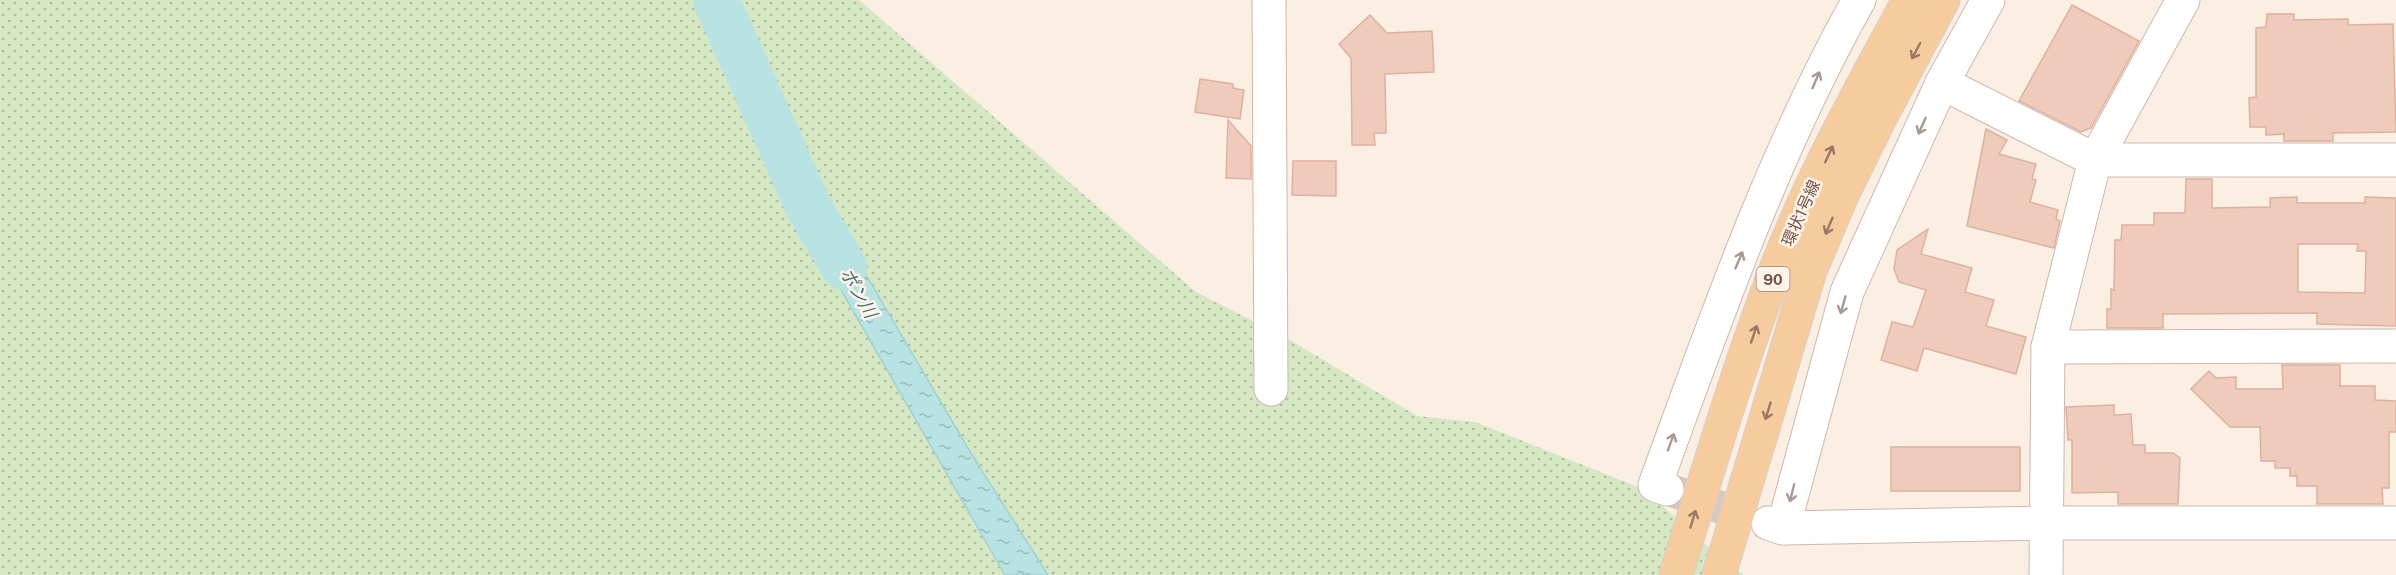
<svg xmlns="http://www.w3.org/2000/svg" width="2396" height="575" font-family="'Public Sans','Noto Sans JP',sans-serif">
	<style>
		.grass { fill: url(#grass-dots) }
		.water { fill: url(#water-ripples); stroke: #a0d2d4; stroke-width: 1.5 }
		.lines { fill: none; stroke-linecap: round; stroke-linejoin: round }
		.river { stroke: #b9e2e3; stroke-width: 46 }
		.building { fill: #efcbbc; stroke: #e0b09e; stroke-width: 1.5; fill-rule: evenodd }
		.minor-tunnel { stroke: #d8c8bd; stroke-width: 33; stroke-dasharray: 33 16; stroke-linecap: butt }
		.minor-casing { stroke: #ceb8ad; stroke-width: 35 }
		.major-casing { stroke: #d7cfcd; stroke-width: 35 }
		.minor { stroke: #fff; stroke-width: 33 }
		.major { stroke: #f6cc9f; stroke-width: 33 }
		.oneway { stroke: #997864 }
		.oneway2 { stroke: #aa9893 }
		.labels { text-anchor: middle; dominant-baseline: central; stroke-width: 5; stroke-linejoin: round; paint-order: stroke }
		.shield { fill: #fef3e9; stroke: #9b847a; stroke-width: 1.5 }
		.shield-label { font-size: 15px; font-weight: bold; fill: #71544b }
		.street-label { font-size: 16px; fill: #71544b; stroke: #fef3e9 }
		.water-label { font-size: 18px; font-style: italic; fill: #407376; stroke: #fef3e9 }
	</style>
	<defs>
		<pattern id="grass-dots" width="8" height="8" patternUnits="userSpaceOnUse" patternTransform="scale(1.5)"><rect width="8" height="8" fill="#d6e7c3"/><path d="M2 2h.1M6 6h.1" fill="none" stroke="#b2bea0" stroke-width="1.8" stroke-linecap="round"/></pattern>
		<pattern id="water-ripples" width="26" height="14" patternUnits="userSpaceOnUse" patternTransform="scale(1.5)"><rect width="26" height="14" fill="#b9e2e3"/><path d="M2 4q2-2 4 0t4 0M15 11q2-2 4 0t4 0" fill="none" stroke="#9bbaba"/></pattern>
	</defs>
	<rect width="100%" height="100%" fill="#fbefe3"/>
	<!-- grass -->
	<path class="grass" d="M 0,0 L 859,0 L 1196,292 L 1290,340 L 1417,416 L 1475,422 L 1643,489 L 1710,548 L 1744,575 L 0,575 Z"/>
	<!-- water -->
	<path class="water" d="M 826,207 L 972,455 L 1048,575 L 1005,575 L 799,217 Z"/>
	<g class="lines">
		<!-- river -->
		<path class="river" d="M 716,0 L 808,206 L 844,267"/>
	</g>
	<!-- building -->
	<g class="building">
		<path d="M 2072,5 L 2139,41 L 2091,128 L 2081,132 L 2019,101 Z"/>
		<path d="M 2267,14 L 2294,14 L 2294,20 L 2348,19 L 2348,25 L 2393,24 L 2396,132 L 2333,133 L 2333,141 L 2284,141 L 2284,134 L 2266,135 L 2266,127 L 2250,127 L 2249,98 L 2256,97 L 2256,28 L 2266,27 Z"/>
		<path d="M 1370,15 L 1387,33 L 1432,31 L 1434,72 L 1385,74 L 1386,133 L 1374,133 L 1375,145 L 1352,145 L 1351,58 L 1339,44 Z"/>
		<path d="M 1200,79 L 1233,84 L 1233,88 L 1244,90 L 1240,119 L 1195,112 Z"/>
		<path d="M 1228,120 L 1251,146 L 1251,179 L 1226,178 Z"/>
		<path d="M 1986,129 L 2007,140 L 1999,154 L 2036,164 L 2032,179 L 2036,180 L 2030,202 L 2058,210 L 2056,219 L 2060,221 L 2054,248 L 1967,226 Z"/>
		<path d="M 1293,161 L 1336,161 L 1336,196 L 1292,195 Z"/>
		<path d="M 2186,179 L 2212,179 L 2212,208 L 2270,207 L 2270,198 L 2297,197 L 2297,203 L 2365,203 L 2365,197 L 2396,198 L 2396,326 L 2317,324 L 2317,313 L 2163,314 L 2163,328 L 2107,328 L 2107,309 L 2111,309 L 2111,289 L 2114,290 L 2115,240 L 2121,240 L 2122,225 L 2154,225 L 2154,213 L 2185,213 ZM 2298,244 L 2358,244 L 2357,251 L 2366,251 L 2365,293 L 2298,292 Z"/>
		<path d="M 1928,229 L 1921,254 L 1972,268 L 1965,292 L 1994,300 L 1986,326 L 2026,337 L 2016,374 L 1924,348 L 1917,371 L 1881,360 L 1892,322 L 1913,327 L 1926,290 L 1899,282 L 1894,269 L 1897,250 Z"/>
		<path d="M 2282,365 L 2340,365 L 2340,386 L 2375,386 L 2375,400 L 2396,401 L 2396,432 L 2389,432 L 2389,488 L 2382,488 L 2383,504 L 2317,504 L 2317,486 L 2297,486 L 2297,476 L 2290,476 L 2290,468 L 2275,468 L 2275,461 L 2261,461 L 2260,427 L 2230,427 L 2191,389 L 2209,371 L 2216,378 L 2236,377 L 2236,389 L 2283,389 Z"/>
		<path d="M 2114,405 L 2114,415 L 2131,414 L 2133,445 L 2145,445 L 2145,453 L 2173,453 L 2180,458 L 2178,504 L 2118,504 L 2118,492 L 2072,493 L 2072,440 L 2068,440 L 2066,407 Z"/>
		<rect x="1891" y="447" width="129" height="44"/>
	</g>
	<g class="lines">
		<!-- minor-tunnel -->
		<path class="minor-tunnel" d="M 1667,489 L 1764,522"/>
		<!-- minor casing -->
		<g class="minor-casing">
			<g id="minor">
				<path d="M 1269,0 L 1271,389"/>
				<path d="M 1942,83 L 2095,160 L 2396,160"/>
				<path d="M 2048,347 L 2396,346"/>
				<path d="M 1667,489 L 1655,485 C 1715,321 1773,153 1859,0"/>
				<path d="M 1768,523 L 1783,528 L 1847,292 L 1942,83 L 1988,0"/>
				<path d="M 1783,528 L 2045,523 L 2396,523"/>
				<path d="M 2046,575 L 2048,347 L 2095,160 L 2183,0"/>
			</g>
		</g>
		<!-- major casing -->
		<g class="major-casing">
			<g id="major">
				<path d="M 1676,575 C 1707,473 1738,369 1776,269 C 1812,176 1861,88 1909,0"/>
				<path d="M 1719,575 L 1810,271 L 1842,195 L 1880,118 L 1943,0"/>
			</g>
		</g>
		<!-- minor -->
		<use href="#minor" class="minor"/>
		<!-- major -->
		<use href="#major" class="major"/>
	</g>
	<!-- one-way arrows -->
	<defs><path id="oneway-shaft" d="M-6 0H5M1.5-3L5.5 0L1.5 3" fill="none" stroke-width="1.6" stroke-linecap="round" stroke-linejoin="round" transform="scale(1.5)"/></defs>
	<g class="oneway">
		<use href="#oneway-shaft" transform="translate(1916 51) rotate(118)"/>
		<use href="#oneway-shaft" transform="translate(1829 154) rotate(-65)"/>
		<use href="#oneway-shaft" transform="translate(1829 226) rotate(113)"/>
		<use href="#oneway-shaft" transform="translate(1754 334) rotate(-71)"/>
		<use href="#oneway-shaft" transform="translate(1768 411) rotate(107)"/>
		<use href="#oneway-shaft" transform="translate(1693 519) rotate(-73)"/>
	</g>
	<g class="oneway2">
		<use href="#oneway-shaft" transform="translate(1816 80) rotate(-67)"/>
		<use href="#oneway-shaft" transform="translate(1922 126) rotate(114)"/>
		<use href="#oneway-shaft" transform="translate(1739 260) rotate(-67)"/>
		<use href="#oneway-shaft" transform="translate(1843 305) rotate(106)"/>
		<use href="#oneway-shaft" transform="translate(1671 442) rotate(-70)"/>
		<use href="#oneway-shaft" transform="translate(1792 493) rotate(104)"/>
	</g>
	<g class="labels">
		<!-- shield labels -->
		<rect class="shield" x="1756.5" y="267" width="33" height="24" rx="4.5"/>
		<g class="shield-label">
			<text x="1773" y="279">90</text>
		</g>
		<!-- street labels -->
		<g class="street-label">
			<text transform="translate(1801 213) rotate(-66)">環状1号線</text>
		</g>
		<!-- water labels -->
		<g class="water-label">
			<text transform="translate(859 293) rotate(60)">ポン川</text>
		</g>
	</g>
</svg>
